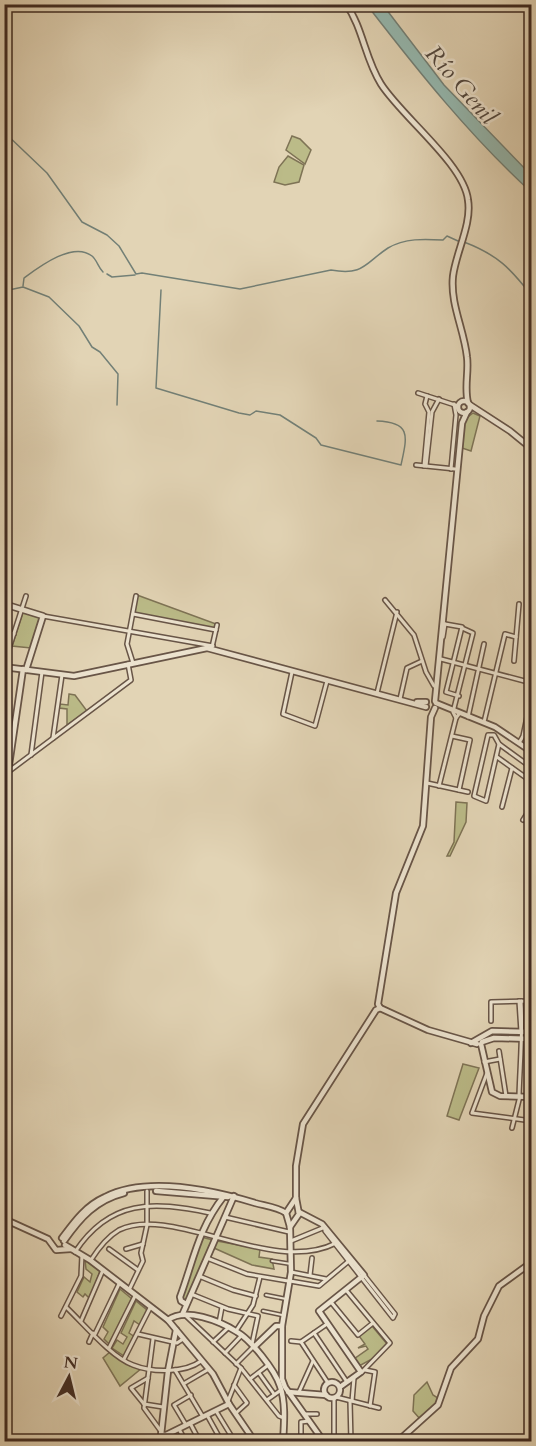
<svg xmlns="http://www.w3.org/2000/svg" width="536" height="1446" font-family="Cardo,serif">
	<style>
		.green { fill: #bb8; stroke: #7e7355; stroke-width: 1.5 }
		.water { fill: #95b8af; stroke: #738077; stroke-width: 1.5 }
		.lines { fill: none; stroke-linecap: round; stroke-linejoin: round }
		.stream { stroke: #738077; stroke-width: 1.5 }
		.pedestrian-casing { stroke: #685547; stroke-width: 5 }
		.minor-casing { stroke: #685547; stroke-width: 6 }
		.tertiary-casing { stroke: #685547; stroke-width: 8 }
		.pedestrian { stroke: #ece3cf; stroke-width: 2 }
		.minor { stroke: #ece3cf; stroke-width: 3 }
		.tertiary { stroke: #ece3cf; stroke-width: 4.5 }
		.labels { text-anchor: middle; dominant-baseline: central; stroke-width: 5; stroke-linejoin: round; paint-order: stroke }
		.water-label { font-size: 24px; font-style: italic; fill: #51473e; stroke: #ece3cf }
	</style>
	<rect width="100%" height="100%" fill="#e2d4b5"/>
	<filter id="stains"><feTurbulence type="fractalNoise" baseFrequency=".00333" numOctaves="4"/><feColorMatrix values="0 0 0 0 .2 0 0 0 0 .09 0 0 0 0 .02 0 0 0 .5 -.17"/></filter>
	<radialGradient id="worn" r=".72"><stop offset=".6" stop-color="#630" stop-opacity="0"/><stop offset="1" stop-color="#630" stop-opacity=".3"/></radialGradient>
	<!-- green -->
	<g class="green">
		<path d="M 292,136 L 300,139 L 311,150 L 305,164 L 286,150 Z"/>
		<path d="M 288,156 L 304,165 L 299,182 L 285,185 L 274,182 L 279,167 Z"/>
		<path d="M 473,413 L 480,416 L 471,451 L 462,448 L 464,420 Z"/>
		<path d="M 137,595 L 216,624 L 215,629 L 134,613 Z"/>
		<path d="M 23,612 L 40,617 L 31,648 L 12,646 Z"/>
		<path d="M 69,694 L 75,695 L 87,711 L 67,725 L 67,709 L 59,708 L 60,704 L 68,705 Z"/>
		<path d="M 456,802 L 467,803 L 466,822 L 450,856 L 447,856 L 454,842 Z"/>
		<path d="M 463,1064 L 479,1068 L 459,1120 L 447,1116 Z"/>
		<path d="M 201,1237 L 213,1240 L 186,1300 L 184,1300 L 182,1297 Z"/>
		<path d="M 217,1241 L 260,1249 L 259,1257 L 272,1259 L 274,1269 L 252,1265 L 214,1248 Z"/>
		<path d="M 85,1260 L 100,1271 L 90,1299 L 85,1294 L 83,1297 L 77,1292 L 84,1277 L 90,1282 L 92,1274 L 86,1269 Z"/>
		<path d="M 120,1289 L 132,1299 L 109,1344 L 104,1339 L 108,1332 L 103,1327 Z"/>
		<path d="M 136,1301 L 147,1310 L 140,1325 L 134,1321 L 129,1333 L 135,1337 L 124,1356 L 112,1348 L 117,1340 L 123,1344 L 127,1337 L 121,1333 Z"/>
		<path d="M 372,1326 L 387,1344 L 374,1358 L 359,1366 L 354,1359 L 368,1349 L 366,1346 L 358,1348 L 365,1344 L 359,1336 Z"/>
		<path d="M 110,1352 L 130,1366 L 142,1368 L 120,1386 L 103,1358 Z"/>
		<path d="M 427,1382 L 433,1395 L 438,1398 L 436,1406 L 420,1419 L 413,1411 L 414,1395 Z"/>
	</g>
	<!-- water -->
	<path class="water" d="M 367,5 L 383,5 L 444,85 L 531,175 L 531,192 C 469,135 418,71 367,5 Z"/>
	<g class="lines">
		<!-- stream -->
		<g class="stream">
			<path d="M 4,132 L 47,173 L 82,222 L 107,235 L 119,246 L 136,274 L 142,273 L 240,289 L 331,270 C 364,276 365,263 388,248 C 405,238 424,239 443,240 L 447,236 L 458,241"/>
			<path d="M 5,218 L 11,179"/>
			<path d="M 4,226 L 5,217"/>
			<path d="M 464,242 C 498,255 510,268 532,296"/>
			<path d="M 107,274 L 112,277 L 135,275"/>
			<path d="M 23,286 L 24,278 C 39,267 73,241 92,256 C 97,260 98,267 103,272"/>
			<path d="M 161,290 L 156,388 L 239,413 L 250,415 L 256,411 L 280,415 L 316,438 L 321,445 L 401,465 C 407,437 412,422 377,421"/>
			<path d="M 4,291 L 23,287 L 49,297 L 79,326 L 92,347 L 100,352 L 118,374 L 117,405"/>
		</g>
		<!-- pedestrian casing -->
		<g class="pedestrian-casing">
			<g id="pedestrian">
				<path d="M 272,1261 L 291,1264"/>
				<path d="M 266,1295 L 286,1299"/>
				<path d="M 263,1311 L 282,1315"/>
			</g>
		</g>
		<!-- minor casing -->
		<g class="minor-casing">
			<g id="minor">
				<path d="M 418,393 L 458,406"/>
				<path d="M 416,465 L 455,469"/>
				<path d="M 424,466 L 429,412 L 425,404 L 427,396"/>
				<path d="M 426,466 L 432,412 L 439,399"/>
				<path d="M 451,469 L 456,415 L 454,404"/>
				<path d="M 385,600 L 414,635 L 426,672 L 434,686"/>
				<path d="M 133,614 L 216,630"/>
				<path d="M 43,616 L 213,646"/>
				<path d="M 445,624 L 462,627 L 446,692 L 459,696"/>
				<path d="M 4,631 L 14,634"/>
				<path d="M 443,637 L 445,624"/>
				<path d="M 212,647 L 217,625"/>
				<path d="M 441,659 L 532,683"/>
				<path d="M 514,661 L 519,604"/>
				<path d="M 133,663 L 127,644 L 136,596"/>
				<path d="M 4,664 L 26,596"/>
				<path d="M 292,672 L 283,714 L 315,726 L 327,681"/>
				<path d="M 377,693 L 397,612"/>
				<path d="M 400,699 L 407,668 L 422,661"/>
				<path d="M 468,717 L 484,644"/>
				<path d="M 456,718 L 453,712 L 473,633 L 462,628"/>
				<path d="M 484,722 L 505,634 L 516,637"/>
				<path d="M 488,735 L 494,735 L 499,744 L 486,801 L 474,796 Z"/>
				<path d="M 452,736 L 470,740 L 459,790"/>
				<path d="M 53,738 L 62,675"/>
				<path d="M 4,743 L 12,744"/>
				<path d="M 519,743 L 523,736 L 532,693"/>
				<path d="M 499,744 L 532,768"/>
				<path d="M 31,755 L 42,672"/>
				<path d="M 497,757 L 532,782"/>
				<path d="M 427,783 L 468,792"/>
				<path d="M 439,786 L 456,718 L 459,714"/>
				<path d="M 6,790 L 8,772 L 131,680 L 128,664"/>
				<path d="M 502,807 L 512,768"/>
				<path d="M 523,820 L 531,807"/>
				<path d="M 519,1001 L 521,1032"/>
				<path d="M 491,1021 L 491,1002 L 532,1001"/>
				<path d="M 499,1051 L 506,1096"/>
				<path d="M 484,1062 L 500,1059"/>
				<path d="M 487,1073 L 472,1113 L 532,1121"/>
				<path d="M 519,1096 C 520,1063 523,1033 521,1001"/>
				<path d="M 512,1128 L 520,1096"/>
				<path d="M 225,1217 L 289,1232"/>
				<path d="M 291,1241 L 325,1227 L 325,1231 L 393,1318 L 395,1314 L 364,1275"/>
				<path d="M 109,1249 L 138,1270"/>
				<path d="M 126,1249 L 143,1244"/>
				<path d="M 75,1252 C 110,1199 153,1201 210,1213"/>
				<path d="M 207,1258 L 247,1274 L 288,1281"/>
				<path d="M 91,1260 C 98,1249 107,1237 119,1230 C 172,1204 272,1276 336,1243"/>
				<path d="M 291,1272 L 326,1279"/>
				<path d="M 310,1275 L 312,1258"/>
				<path d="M 199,1276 L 233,1290 L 256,1296"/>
				<path d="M 290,1281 L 319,1286 L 350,1260"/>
				<path d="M 129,1290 L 143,1261 L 141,1253 L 147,1225 L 147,1191"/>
				<path d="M 346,1290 L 390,1343 L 362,1372"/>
				<path d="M 191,1294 L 228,1309 L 258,1316 L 252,1344"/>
				<path d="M 331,1302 L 358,1335 L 373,1323"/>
				<path d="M 66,1307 C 84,1324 111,1357 133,1365 C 153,1373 185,1373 201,1361"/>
				<path d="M 61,1316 L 81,1276 L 82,1255"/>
				<path d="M 186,1316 L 241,1368 L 279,1416 L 284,1418"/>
				<path d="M 81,1321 L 103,1270"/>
				<path d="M 219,1323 L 222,1307"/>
				<path d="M 236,1331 L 253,1305 L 260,1277"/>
				<path d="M 314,1333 L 347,1382"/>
				<path d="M 95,1334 L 119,1284"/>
				<path d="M 138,1334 L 177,1343 L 183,1339"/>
				<path d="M 153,1339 L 144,1408 L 160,1430"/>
				<path d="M 291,1341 L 301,1342 L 327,1324"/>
				<path d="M 89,1342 L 93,1333"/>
				<path d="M 213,1342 L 228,1328"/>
				<path d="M 301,1342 L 328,1383"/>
				<path d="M 109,1348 L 135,1296"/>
				<path d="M 225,1353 L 242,1335"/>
				<path d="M 124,1359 L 150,1308"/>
				<path d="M 236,1364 L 253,1347"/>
				<path d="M 175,1370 L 203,1417"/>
				<path d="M 365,1370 L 375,1372 L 370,1406"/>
				<path d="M 259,1373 L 274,1394"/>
				<path d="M 250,1379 L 267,1366"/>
				<path d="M 185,1383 L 209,1369"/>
				<path d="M 234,1385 L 247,1403 L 236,1413"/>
				<path d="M 299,1392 L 313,1361"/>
				<path d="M 336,1397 L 379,1408"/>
				<path d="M 334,1398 L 334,1442"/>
				<path d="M 267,1400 L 281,1390"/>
				<path d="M 228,1401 L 241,1368"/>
				<path d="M 350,1401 L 351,1442"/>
				<path d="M 352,1401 L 354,1378"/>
				<path d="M 144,1404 L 131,1388 L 148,1378"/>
				<path d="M 144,1404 L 163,1407"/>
				<path d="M 216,1411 L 235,1442"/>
				<path d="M 304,1414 L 317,1414"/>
				<path d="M 207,1415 L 222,1442"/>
				<path d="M 190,1423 L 200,1442"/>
				<path d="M 186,1425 L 174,1405 L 191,1395"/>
				<path d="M 179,1429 L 186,1442"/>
				<path d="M 403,1436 L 407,1442"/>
				<path d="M 301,1442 L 301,1422 L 309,1421"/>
			</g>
		</g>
		<!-- tertiary casing -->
		<g class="tertiary-casing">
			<g id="tertiary">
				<path d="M 346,4 C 363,28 365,59 381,84 C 402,117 464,164 468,200 C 472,224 456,252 453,276 C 450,304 464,329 467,357 C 469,372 464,387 468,403"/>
				<circle cx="464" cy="407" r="6"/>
				<path d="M 470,405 L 510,431 L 532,449"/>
				<path d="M 4,604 L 43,616 L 26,670"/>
				<path d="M 4,667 L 74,676 L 207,648 L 426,707"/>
				<path d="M 435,701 L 462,423 L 467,412"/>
				<path d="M 417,702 L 426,702"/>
				<path d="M 436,703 L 495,727 L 532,752"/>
				<path d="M 4,775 L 8,772 L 23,669"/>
				<path d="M 380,1008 L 378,1004 L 396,893 L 423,826 L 431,717 L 435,708"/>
				<path d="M 380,1008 L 428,1030 L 477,1044"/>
				<path d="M 482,1042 L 494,1038 L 532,1039"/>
				<path d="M 471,1043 L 492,1031 L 532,1032"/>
				<path d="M 481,1044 L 492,1092 L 500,1096 L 532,1097"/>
				<path d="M 156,1191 L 228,1197"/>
				<path d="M 296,1198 L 286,1213 L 290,1227 L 291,1272 L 282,1326 L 282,1379 L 285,1387 L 324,1442"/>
				<path d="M 299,1212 L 322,1224 L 364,1275 L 319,1311 L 361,1372 L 340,1387"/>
				<path d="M 4,1219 L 48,1239 L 56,1250 L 71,1249"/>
				<path d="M 290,1227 L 299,1214 L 296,1198 L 296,1166 L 303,1124 L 376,1010 L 380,1008"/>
				<path d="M 62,1238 C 74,1222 85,1206 105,1197 C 147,1176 212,1190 255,1203 C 266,1206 277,1207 286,1213"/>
				<path d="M 64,1241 C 80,1218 96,1200 124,1193"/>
				<path d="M 65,1245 L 90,1260 L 168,1320 L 213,1374 L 229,1404 L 255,1442"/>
				<path d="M 186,1304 L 181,1301 L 180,1297 C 194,1259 198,1229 224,1196"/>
				<path d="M 183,1313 L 234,1196"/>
				<path d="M 168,1320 C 185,1307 220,1321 237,1332 C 251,1340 275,1370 280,1386 C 286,1403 284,1424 283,1442"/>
				<path d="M 176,1330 L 168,1371 L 161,1435 L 166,1435 L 229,1404"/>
				<path d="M 254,1347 L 276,1326 L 282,1326"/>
				<circle cx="332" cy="1390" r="8"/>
				<path d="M 288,1392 L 326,1395"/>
				<path d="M 397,1442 L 438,1405 L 451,1368 L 478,1339 L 484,1316 L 499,1286 L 532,1262"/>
			</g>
		</g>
		<!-- pedestrian -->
		<use href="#pedestrian" class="pedestrian"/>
		<!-- minor -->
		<use href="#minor" class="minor"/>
		<!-- tertiary -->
		<use href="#tertiary" class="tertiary"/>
	</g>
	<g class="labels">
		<!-- water labels -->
		<g class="water-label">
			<text transform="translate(461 85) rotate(49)">Río Genil</text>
		</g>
	</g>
	<!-- margin -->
	<rect width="536" height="1446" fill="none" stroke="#e2d4b5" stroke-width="24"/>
	<rect x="6" y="6" width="524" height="1434" fill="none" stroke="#402b22" stroke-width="3"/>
	<rect x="12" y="12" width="512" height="1422" fill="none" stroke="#402b22" stroke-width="1.5"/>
	<!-- north arrow -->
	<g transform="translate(69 1377) rotate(7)" stroke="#ece3cf" stroke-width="4.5" paint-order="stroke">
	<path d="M0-4.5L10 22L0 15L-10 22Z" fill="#402b22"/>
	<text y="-9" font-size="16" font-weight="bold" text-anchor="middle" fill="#402b22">N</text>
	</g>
	<rect width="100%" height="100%" filter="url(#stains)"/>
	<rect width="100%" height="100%" fill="url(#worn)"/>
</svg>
